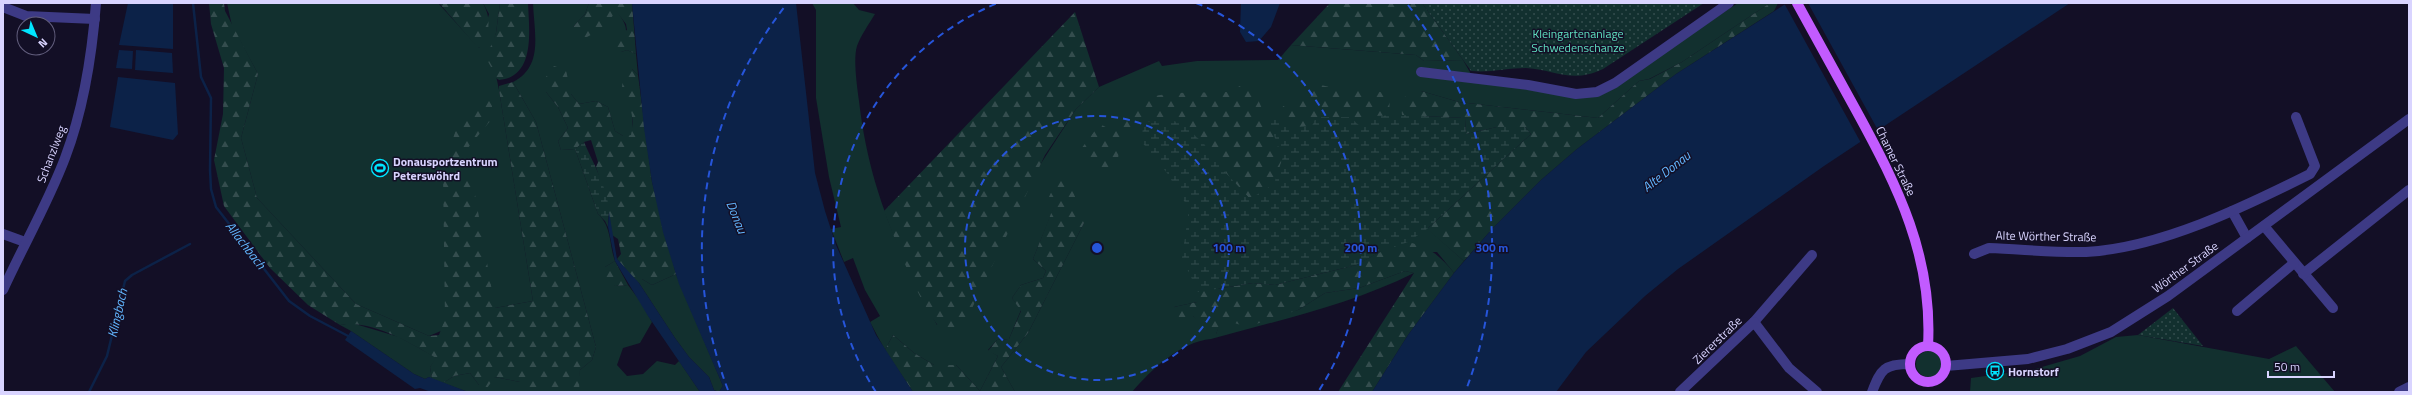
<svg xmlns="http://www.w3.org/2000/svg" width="2412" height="395" font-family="'Titillium Web',sans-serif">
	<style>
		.grass { fill: #12302f }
		.forest { fill: url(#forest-firs) }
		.wetland { fill: url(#wetland-marsh) }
		.park { fill: url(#park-dots) }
		.water { fill: #0c2248 }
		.pier { fill: #130f26 }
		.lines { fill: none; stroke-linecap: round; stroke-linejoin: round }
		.stream { stroke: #0c2248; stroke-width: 2.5 }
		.minor { stroke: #3d3a85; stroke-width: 10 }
		.major { stroke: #c25bff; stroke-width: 10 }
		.ring { fill: none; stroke: #2655da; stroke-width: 2; stroke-dasharray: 7 5 }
		.labels { text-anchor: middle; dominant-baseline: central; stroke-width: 3; stroke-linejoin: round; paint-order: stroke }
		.park-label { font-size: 12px; fill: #5fe0c0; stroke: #130f26 }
		.street-label { font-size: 12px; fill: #d9d4ff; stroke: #130f26 }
		.poi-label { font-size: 12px; font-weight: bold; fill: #d9d4ff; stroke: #130f26; text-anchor: start }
		.water-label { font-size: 13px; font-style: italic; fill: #62b6ff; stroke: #130f26 }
		.centre { fill: #2655da; stroke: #130f26; stroke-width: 2 }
		.ring-label { font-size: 12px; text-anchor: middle; font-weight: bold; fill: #2655da; stroke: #130f26; stroke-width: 3; stroke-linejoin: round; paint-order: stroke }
	</style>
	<defs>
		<pattern id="forest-firs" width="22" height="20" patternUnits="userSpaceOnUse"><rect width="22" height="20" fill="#12302f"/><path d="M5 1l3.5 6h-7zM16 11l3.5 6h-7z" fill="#344d4e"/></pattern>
		<pattern id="wetland-marsh" width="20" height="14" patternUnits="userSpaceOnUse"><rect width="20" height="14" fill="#12302f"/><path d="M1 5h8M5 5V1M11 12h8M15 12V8" fill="none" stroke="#344d4e"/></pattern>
		<pattern id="park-dots" width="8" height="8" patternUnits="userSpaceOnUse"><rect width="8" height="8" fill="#12302f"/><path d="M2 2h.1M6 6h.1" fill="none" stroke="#344d4e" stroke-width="1.8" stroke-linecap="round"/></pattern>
	</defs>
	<rect width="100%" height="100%" fill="#130f26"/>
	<!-- grass -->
	<g class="grass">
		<path d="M 227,3 L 438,3 L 479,48 L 489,14 L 483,3 L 500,3 L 496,33 L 491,51 L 499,90 L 533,301 L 495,308 L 429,336 L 356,304 L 257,198 L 241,138 L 258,74 L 232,26 Z"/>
		<path d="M 533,3 L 589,3 L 585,14 L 573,27 L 616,10 C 630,29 627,30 621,52 L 627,50 L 636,54 L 638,75 L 632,69 L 632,136 L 623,136 L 615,131 L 608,107 L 596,101 L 579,104 L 571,94 L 546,92 L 558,107 L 568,128 L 558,141 L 561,150 L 575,149 L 598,214 C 612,227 609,244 615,261 L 605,267 L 615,286 L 628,285 L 640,301 L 652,322 L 640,343 L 623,348 L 617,365 L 627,376 L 643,374 L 657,361 L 675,365 L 679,361 L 700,392 L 579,392 L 577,390 L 580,370 L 592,360 L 596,347 L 536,122 L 513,82 C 544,66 534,33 533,3 Z"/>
		<path d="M 812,3 L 853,3 L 859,10 L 875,14 C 869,24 861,35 857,46 C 853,59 857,86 859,101 C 869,188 897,248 937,325 L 1076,109 L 1099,87 L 1159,61 L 1162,66 L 1197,61 L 1278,60 L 1291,45 L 1416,55 L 1424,61 L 1463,60 L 1475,81 L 1561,95 L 1609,89 L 1738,3 L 1770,3 L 1682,62 L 1649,79 L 1639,81 L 1598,118 L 1459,102 L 1421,91 L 1428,229 L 1464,261 L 1454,273 L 1437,252 L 1378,253 L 1356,265 L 1219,288 L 1197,302 L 1174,307 L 1193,316 L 1216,334 L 1221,319 L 1298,310 L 1325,293 L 1359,288 L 1405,271 L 1414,273 C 1350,305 1279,320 1211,339 C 1180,342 1151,370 1132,392 L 1015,392 L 1001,367 L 1028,333 L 1084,223 L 1055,205 L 1033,259 L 1046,271 L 1043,278 L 1021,285 L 1012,298 L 1021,310 L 1009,339 L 997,340 L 988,350 L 998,356 L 980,391 L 956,365 L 934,365 L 914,353 L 893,335 L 885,350 L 870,322 L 880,316 L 865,290 L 853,258 L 844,262 L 831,229 L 841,227 L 829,177 L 816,98 L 816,10 Z"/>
		<path d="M 676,274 L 723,386 L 719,392 L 714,390 L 709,377 L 689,357 L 675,338 L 639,283 L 634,279 L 642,279 L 652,285 Z"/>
		<path d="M 352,323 L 399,337 L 437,358 L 430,367 L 432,379 L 429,377 L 425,379 L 414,374 L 351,331 L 340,325 Z"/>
		<path d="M 2138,335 L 2269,359 L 2296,346 L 2335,392 L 1970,392 L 1971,378 L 2035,369 L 2080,356 L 2116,337 Z"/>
		<circle cx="1929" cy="364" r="13"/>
		<path d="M 470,373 L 479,385 L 495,377 L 520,382 L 520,392 L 468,392 L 443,383 L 454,376 Z"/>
	</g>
	<!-- forest -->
	<g class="forest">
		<path d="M 209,3 L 224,3 L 225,11 L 258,74 L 241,138 L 257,198 L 356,304 L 429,336 L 439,335 L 445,319 L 443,172 L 459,119 L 493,94 L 491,120 L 467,149 L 495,308 L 533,301 L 499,90 L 499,86 L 513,82 L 536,122 L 596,347 L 592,360 L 580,370 L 579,392 L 520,392 L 520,382 L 495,377 L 487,388 L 479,385 L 470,373 L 454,376 L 443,383 L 432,379 L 430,367 L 436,358 C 410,343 371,319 340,325 L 308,305 L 270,268 L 224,206 L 214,160 L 223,114 L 224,68 L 211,24 Z"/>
		<path d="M 483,3 C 491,18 489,28 485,44 L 478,48 L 440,4 Z"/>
		<path d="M 500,3 L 528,3 C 529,29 536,77 499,80 L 492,75 L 491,67 L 486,58 L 496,33 Z"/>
		<path d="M 589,3 L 632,3 L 636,54 L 627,50 L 621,52 L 617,50 L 616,35 L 627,30 L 626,24 L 616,11 C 606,26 598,32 581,40 L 573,27 L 585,14 Z"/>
		<path d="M 1330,3 L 1422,3 L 1463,60 L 1424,61 L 1416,55 L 1291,45 Z"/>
		<path d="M 1770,3 L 1778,3 L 1774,11 L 1676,74 L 1577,149 L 1541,180 L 1492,229 L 1464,261 L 1427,229 L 1531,134 L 1525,127 L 1497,127 L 1466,134 L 1465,118 L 1402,115 L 1401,104 L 1408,91 L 1421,91 L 1459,102 L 1598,118 L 1639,81 L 1650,79 L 1682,62 Z"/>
		<path d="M 1075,12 L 1099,87 L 1076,109 L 1045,155 L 964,325 L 956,334 L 947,336 C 919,307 899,249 884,211 Z"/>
		<path d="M 554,66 L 566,70 L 571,94 L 579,104 L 596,101 L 608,107 L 615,131 L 623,136 L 631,135 C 634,118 633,108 621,95 L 624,71 L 632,69 L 638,75 L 652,182 L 676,274 L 652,285 L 642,279 L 634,279 L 617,259 L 621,254 L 618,239 L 612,235 L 606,198 L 596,167 L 598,162 L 591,140 L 584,142 L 575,149 L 561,150 L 558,141 L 568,128 L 558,107 L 546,92 L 546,77 Z"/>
		<path d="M 1242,85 L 1253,88 L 1283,157 L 1274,184 L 1250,199 L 1223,170 L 1204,144 L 1144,122 L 1122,135 L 1118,158 L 1103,172 L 1081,149 L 1100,124 L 1115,132 L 1124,111 L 1147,97 L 1174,93 L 1228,92 Z"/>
		<path d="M 1321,85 L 1350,92 L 1355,87 L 1390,94 L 1389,116 L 1373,116 L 1361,127 L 1295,127 L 1280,120 L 1277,115 C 1284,100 1295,105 1303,88 L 1311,90 L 1314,86 Z"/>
		<path d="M 1058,178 L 1069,179 L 1084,223 L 1028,333 L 1001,367 L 1015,392 L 913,392 L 885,350 L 893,335 L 914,353 L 934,365 L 956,365 L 980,391 L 998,356 L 988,351 L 997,340 L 1009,339 L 1021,311 L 1012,298 L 1021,285 L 1043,278 L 1046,271 L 1033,259 L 1054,206 L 1048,199 Z"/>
		<path d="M 1408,242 C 1430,247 1440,256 1454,273 L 1408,335 L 1372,392 L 1338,392 L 1414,273 L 1405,271 L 1359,288 L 1325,293 L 1298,310 L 1247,327 L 1222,319 L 1216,334 L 1210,335 L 1193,316 L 1181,322 L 1174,307 L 1197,302 L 1198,292 L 1253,283 L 1275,285 L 1356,265 L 1378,253 Z"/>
		<path d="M 615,261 L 628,285 L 615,286 L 603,277 L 605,267 Z"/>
	</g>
	<!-- wetland -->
	<g class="wetland">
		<path d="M 1402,115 L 1465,118 L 1466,134 L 1497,127 L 1525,127 L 1531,134 L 1427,229 L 1408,242 L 1378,253 L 1356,265 L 1275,285 L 1253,283 L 1198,292 L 1182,258 L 1189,209 L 1167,173 L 1141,141 L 1144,122 L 1172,120 L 1185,126 L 1204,144 L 1223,170 L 1250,199 L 1274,184 L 1283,157 L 1267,119 L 1280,120 L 1295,127 L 1312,126 L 1316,117 L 1350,117 L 1361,127 L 1373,116 Z"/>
		<path d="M 584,142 C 593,163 606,185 609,209 C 609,214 608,221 608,227 L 605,221 L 598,214 L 575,149 Z"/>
	</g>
	<!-- park -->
	<g class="park">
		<path d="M 1422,3 L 1704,3 L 1603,69 C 1571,84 1557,70 1526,68 C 1507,68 1489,73 1471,71 Z"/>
		<path d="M 2173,308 L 2203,346 L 2138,335 Z"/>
	</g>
	<!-- water -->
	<g class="water">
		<path d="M 128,3 L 173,3 L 173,49 L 119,45 Z"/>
		<path d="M 632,3 L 796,3 L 815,173 L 825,211 L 836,245 L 876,335 L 913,392 L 719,392 L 723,386 L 679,284 L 663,232 L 652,182 L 644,128 Z"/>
		<path d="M 1241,3 L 1280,3 L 1271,27 L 1259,41 L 1246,42 L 1240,32 Z"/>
		<path d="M 1787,3 L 2070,3 L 1824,166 L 1678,269 L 1645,296 L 1586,352 L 1556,392 L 1372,392 L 1408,335 L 1454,273 L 1492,229 L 1541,180 L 1577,149 L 1676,74 Z"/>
		<path d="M 119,50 L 133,51 L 132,69 L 116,68 Z"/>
		<path d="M 136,50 L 172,53 L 173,73 L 135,70 Z"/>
		<path d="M 118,77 L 175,83 L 178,134 L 173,140 L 110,127 Z"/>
		<path d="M 609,212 L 617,259 L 639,283 L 675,338 L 689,357 L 709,377 L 714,390 L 717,392 L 700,392 L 648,316 L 615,261 L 608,227 Z"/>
		<path d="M 351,331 L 414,374 L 425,379 L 429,377 L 468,392 L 431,392 L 420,388 L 415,389 L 345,340 Z"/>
	</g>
	<!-- pier -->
	<path class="pier" d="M 1784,3 L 1808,3 L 1879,132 L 1861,143 Z"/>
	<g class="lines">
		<!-- stream -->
		<g class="stream">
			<path d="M 193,3 L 201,77 L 211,98 L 210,170 L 211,189 L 216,207 L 289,301 L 310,316 L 350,337"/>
			<path d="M 89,392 L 107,356 L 125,281 L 132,275 L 190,244"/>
		</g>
		<!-- minor -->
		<g class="minor">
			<path d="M 3,7 L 26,16 L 95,19"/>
			<path d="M 1421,72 L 1528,85 L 1576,94 L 1597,92 L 1615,83 L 1729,3"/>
			<path d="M 2232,211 L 2247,238"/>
			<path d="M 2264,226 L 2333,308"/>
			<path d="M 3,234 L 25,242"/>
			<path d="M 1974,254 L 1989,248 C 2021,249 2053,253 2086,252 C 2160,248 2244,207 2310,174 L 2315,166 L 2296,117"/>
			<path d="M 2303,274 L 2409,190"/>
			<path d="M 3,290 C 23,246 48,203 65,158 C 84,108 92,56 96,3"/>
			<path d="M 2237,311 L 2294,263"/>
			<path d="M 1754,322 L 1812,255"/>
			<path d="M 1946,366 L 2028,359 L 2067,349 L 2111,332 L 2168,296 L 2409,119"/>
			<path d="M 1680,392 L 1754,322 L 1789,368 L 1817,392"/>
			<path d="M 1872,392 C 1881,369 1884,364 1910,364"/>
			<path d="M 2399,392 L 2409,387"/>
		</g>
		<!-- major -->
		<g class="major">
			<path d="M 1797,3 C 1817,39 1837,76 1857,112 C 1898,187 1933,257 1928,346"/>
			<circle cx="1928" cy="364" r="18"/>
		</g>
	</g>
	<!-- distance rings -->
	<g class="ring">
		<circle cx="1097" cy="248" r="132"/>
		<path d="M876 392A264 264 0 0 1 998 3M1196 3A264 264 0 0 1 1318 392"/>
		<path d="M728 390A395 395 0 0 1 786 5M1408 5A395 395 0 0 1 1466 390"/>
	</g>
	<!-- icons -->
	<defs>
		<g id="stadium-ring" transform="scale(0.9)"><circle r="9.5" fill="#130f26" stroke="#00e5ff" stroke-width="1.5"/><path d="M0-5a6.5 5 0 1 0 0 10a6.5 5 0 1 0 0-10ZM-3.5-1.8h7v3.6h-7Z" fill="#00e5ff"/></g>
		<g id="bus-ring" transform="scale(0.9)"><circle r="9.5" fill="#130f26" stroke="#00e5ff" stroke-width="1.5"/><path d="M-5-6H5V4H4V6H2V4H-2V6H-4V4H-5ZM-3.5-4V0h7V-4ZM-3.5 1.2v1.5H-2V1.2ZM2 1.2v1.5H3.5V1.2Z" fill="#00e5ff"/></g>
	</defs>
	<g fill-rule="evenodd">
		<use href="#stadium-ring" x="380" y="168"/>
		<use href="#bus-ring" x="1995" y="371"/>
	</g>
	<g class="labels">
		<!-- park labels -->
		<g class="park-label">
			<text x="1578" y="33">Kleingartenanlage<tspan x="1578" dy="14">Schwedenschanze</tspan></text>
		</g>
		<!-- street labels -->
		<g class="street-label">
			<text transform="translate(51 154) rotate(-69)">Schanzlweg</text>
			<text transform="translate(1896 161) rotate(64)">Chamer Straße</text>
			<text transform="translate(2046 236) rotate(1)">Alte Wörther Straße</text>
			<text transform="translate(2185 267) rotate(-36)">Wörther Straße</text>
			<text transform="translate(1717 340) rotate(-44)">Ziererstraße</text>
		</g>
		<!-- poi labels -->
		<g class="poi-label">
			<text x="393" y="161">Donausportzentrum<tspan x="393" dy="14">Peterswöhrd</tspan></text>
			<text x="2008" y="371">Hornstorf</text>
		</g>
		<!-- water labels -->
		<g class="water-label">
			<text transform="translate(1666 171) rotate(-38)">Alte Donau</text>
			<text transform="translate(737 217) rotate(68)">Donau</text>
			<text transform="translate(246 245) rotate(52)">Allachbach</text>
			<text transform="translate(117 313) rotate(-77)">Klingbach</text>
		</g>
	</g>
	<circle cx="1097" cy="248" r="6" class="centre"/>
	<g class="ring-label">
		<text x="1229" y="252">100 m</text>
		<text x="1361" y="252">200 m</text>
		<text x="1492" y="252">300 m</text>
	</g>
	<!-- border -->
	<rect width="2412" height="395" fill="none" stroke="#d9d4ff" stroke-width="8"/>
	<!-- north arrow -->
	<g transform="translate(36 36) rotate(136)"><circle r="19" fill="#130f26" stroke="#625e7d"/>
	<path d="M0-3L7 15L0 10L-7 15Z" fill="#00e5ff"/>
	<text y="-6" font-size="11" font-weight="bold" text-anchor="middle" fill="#d9d4ff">N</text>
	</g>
	<!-- scale -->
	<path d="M2268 371v6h66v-6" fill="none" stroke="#d9d4ff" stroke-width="2"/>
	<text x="2274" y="371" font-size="12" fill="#d9d4ff" stroke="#130f26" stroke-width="3" paint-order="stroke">50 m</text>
</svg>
